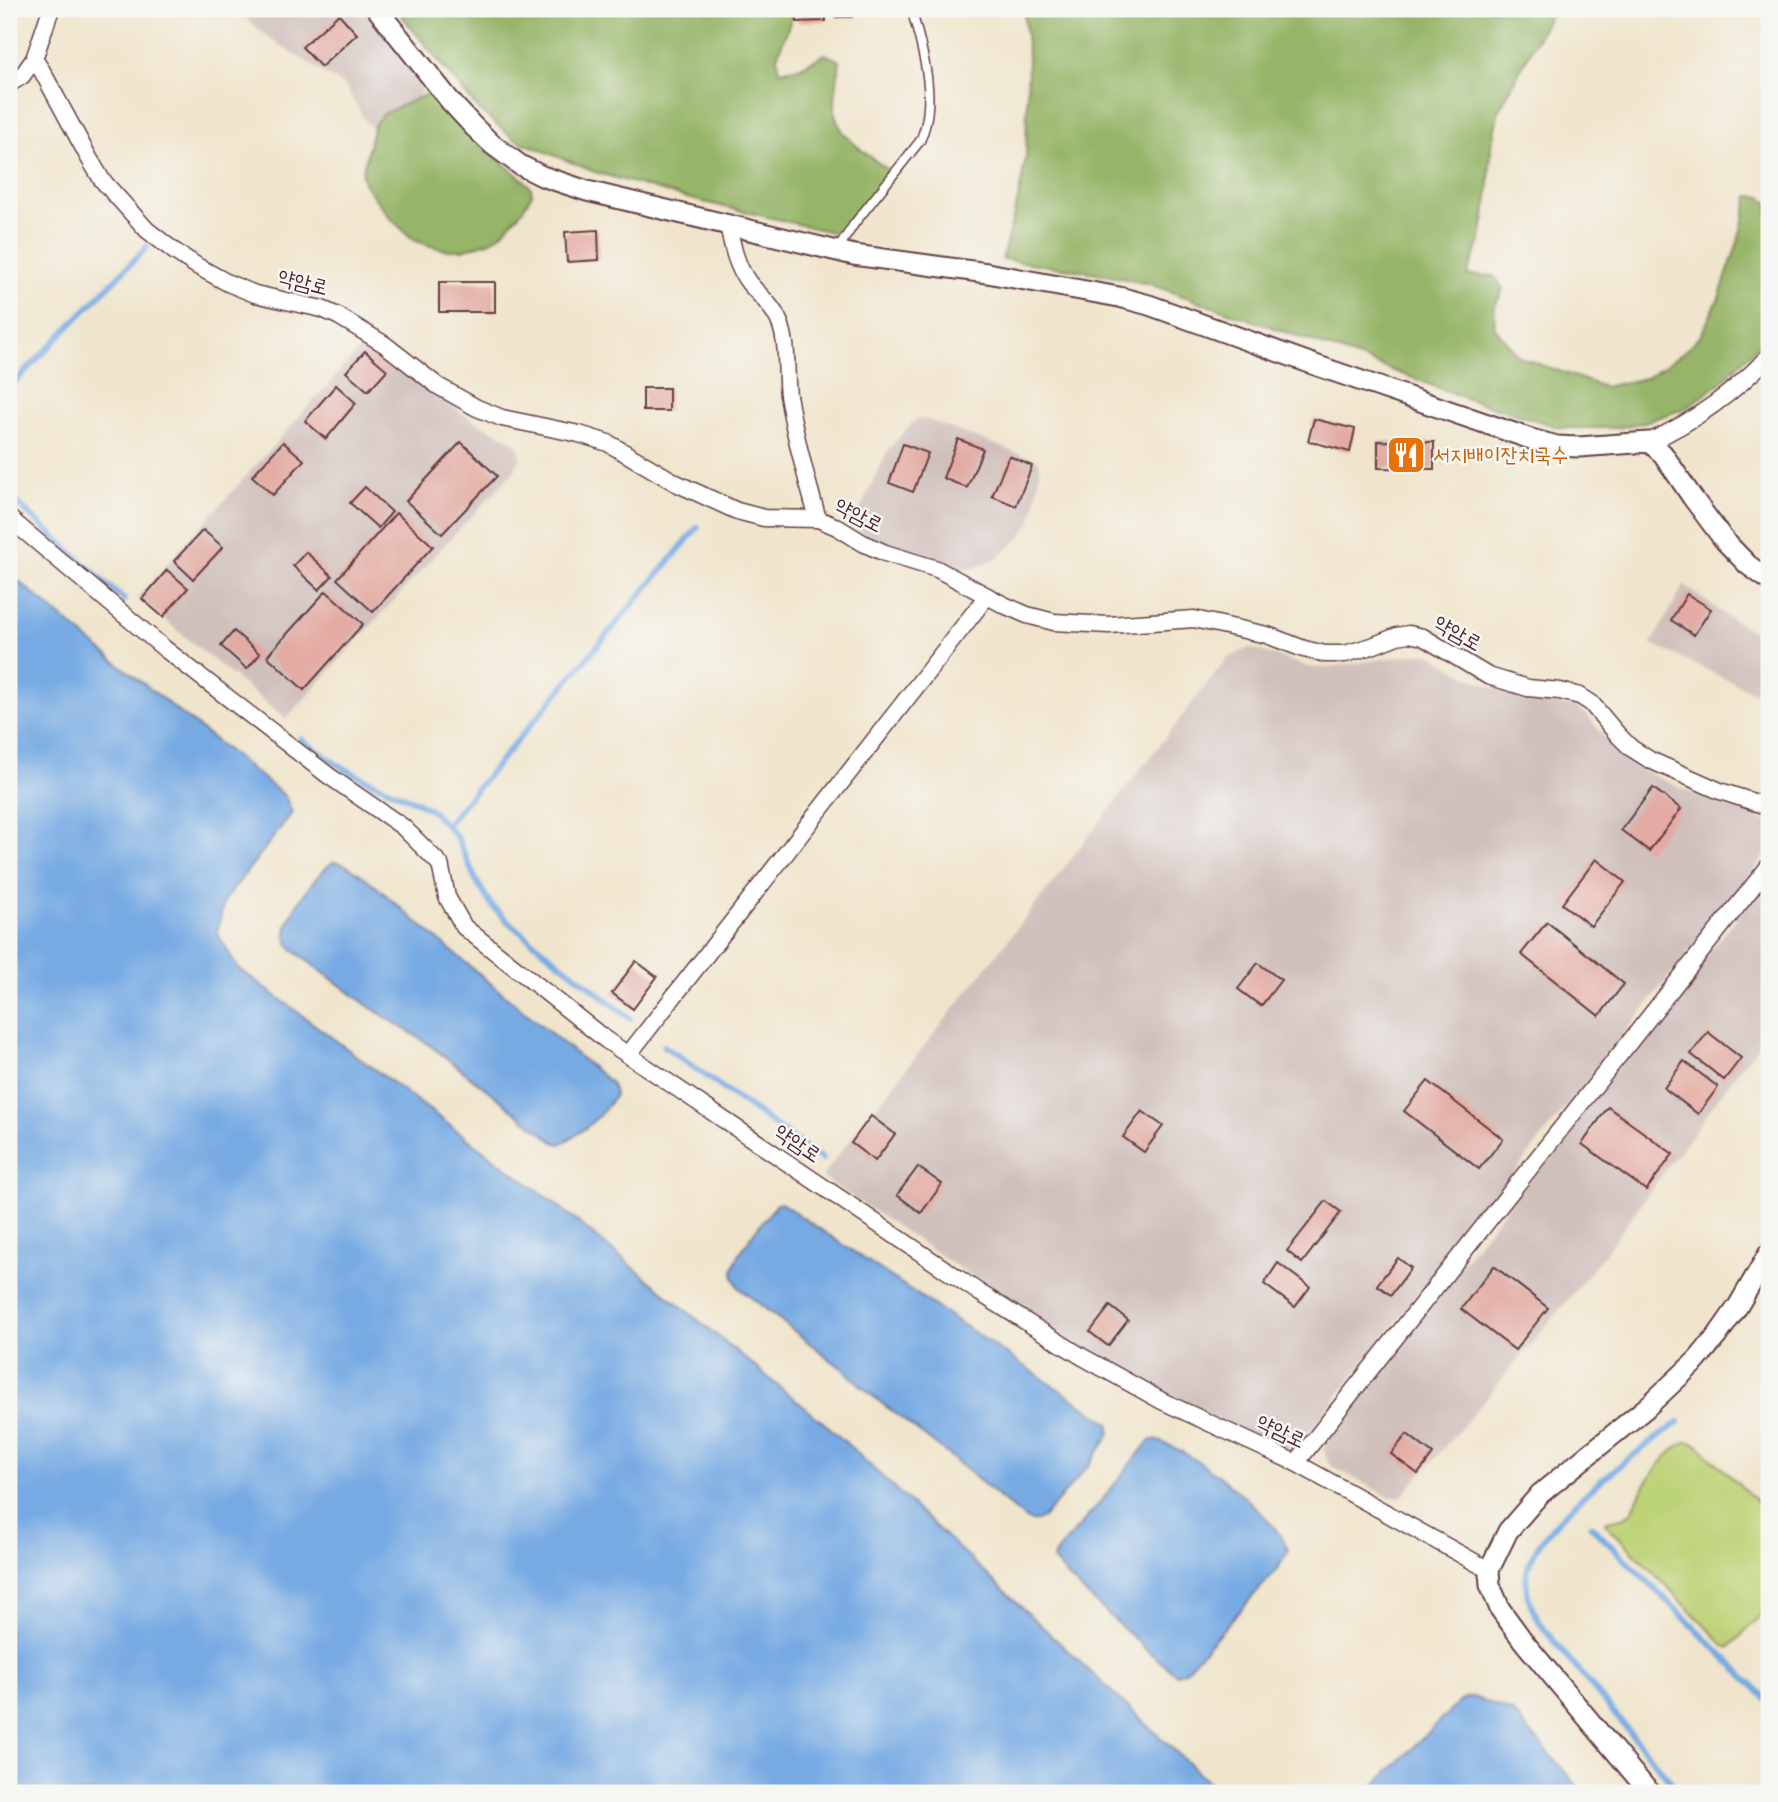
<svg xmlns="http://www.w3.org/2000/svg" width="1778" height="1802" font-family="'Comic Neue','Poor Story',sans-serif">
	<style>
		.industrial { fill: #d0c0bc }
		.green { fill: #bdd377; stroke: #847951; stroke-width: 2 }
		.forest { fill: #96b568; stroke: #706a4a; stroke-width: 2 }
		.water { fill: #77aae3; stroke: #606487; stroke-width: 2 }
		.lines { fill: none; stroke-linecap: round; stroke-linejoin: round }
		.stream { stroke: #77aae3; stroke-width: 6 }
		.building { fill: #e3aba3 }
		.service-casing { stroke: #633d43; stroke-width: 11 }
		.minor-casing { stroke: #633d43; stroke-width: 19 }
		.tertiary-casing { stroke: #633d43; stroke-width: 23 }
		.service { stroke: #fff; stroke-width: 8 }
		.minor { stroke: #fff; stroke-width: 16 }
		.tertiary { stroke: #fff; stroke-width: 19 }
		.labels { text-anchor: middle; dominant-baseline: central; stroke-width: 5; stroke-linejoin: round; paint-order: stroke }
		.street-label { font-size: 21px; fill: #4a1f2b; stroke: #f6f6f2 }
		.food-label { font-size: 21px; fill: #c56008; stroke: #f6f6f2; text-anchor: start }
	</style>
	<rect width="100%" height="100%" fill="#f6f6f2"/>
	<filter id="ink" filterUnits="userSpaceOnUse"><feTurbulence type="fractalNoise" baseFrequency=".0143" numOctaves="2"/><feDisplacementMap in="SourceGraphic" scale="14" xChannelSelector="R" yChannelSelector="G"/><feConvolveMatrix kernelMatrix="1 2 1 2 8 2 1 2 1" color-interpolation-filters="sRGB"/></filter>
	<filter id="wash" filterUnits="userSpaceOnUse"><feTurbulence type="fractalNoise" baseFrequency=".00686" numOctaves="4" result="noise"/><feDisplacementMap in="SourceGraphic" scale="28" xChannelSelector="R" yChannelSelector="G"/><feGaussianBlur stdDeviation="1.57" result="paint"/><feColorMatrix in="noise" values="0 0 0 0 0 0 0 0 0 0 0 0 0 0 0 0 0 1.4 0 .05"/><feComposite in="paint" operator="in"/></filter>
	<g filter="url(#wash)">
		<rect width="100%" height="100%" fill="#f0e5cc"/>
		<!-- industrial -->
		<g class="industrial">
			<path d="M 234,9 L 363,9 L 372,15 L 422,80 L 424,88 L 417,98 L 383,114 L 376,122 L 373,129 L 368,125 L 345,86 L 290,52 L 266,35 Z"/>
			<path d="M 367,341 L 437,396 L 474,421 L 508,438 L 519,447 L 520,459 L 514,471 L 505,481 L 448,541 L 286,719 L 137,598 Z"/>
			<path d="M 919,419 L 928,420 L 1039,461 L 1040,468 L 1035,508 L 1030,523 L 1021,536 L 998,558 L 975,568 L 965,568 L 920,551 L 884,543 L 873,539 L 852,526 L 888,450 L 913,422 Z"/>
			<path d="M 1684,585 L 1728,617 L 1769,641 L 1769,699 L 1651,644 Z"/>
			<path d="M 1249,648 L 1264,652 L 1308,667 L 1323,668 L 1423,653 L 1432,655 L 1468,677 L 1491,687 L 1542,702 L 1576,707 L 1586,714 L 1610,744 L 1642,770 L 1696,795 L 1769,822 L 1768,852 L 1305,1437 L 1294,1448 L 1287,1450 L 1172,1400 L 1055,1331 L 822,1177 L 843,1149 L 1018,927 L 1221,666 L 1228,658 Z"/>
			<path d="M 1769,877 L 1769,1033 L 1738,1071 L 1597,1264 L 1469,1419 L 1401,1497 L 1389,1497 L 1332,1466 L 1326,1458 L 1323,1447 L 1352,1402 Z"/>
		</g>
		<!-- green -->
		<path class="green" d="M 1685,1442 L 1691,1442 L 1698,1445 L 1769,1513 L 1769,1606 L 1729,1648 L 1724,1645 L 1605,1523 L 1606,1521 C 1613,1520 1622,1519 1628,1515 C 1634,1511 1635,1503 1639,1496 C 1650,1475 1664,1455 1685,1442 Z"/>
		<!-- forest -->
		<g class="forest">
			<path d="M 396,9 L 795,9 L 777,57 L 780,71 L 801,67 L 825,54 L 840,61 C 838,77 834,95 835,112 C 836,136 874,159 891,172 L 844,235 L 687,198 L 595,172 L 514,139 L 478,109 Z"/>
			<path d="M 1024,9 L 1553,9 L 1499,110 L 1491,147 L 1488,197 L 1481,239 L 1467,275 L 1494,276 L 1503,289 L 1494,308 L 1495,328 L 1519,357 L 1604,387 L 1646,378 L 1680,355 L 1701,335 L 1719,298 L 1738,242 L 1749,196 L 1762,197 L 1769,203 L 1769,335 L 1719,384 L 1686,408 L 1645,422 L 1617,428 L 1561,428 L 1468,399 L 1365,360 L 1149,284 L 1097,273 L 1002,259 L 1018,200 L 1026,157 L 1028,57 Z"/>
			<path d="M 429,93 L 434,95 L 478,144 L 524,180 L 531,188 L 532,194 L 521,212 L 501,234 L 491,241 L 463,250 L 447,250 L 431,246 L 414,240 L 390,218 L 364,183 L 362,174 L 373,129 L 376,122 L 383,114 Z"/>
		</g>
		<!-- water -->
		<g class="water">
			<path d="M 9,573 L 91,642 L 285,796 L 292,813 L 224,901 L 217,933 L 237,967 L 557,1205 L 830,1428 L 1220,1793 L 9,1793 Z"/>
			<path d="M 333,862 C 350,861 382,892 395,903 C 466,964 539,1023 611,1083 L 614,1090 L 615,1095 C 602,1116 582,1133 560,1144 L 554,1142 L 427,1043 L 368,1006 L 293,950 C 290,945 286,942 286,936 C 285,915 317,874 333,862 Z"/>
			<path d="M 781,1203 L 1109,1423 L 1110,1428 L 1109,1436 L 1088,1466 L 1043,1518 C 1035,1523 1031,1522 1023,1517 L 945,1452 L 875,1398 L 844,1370 L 739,1288 C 736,1283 733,1278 733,1272 C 733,1255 766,1218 777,1204 Z"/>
			<path d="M 1155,1440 C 1192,1450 1273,1513 1288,1549 L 1286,1555 L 1275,1572 L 1184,1672 L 1176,1674 L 1150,1653 L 1071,1580 L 1053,1560 L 1055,1554 L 1099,1504 L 1149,1441 Z"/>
			<path d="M 1473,1697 L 1513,1712 L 1583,1793 L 1367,1793 L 1458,1703 L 1465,1698 Z"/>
		</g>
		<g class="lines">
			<!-- stream -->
			<g class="stream">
				<path d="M 9,388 L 148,246"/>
				<path d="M 9,496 L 124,600"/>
				<path d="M 300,739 L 338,765 L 363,778 L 417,802 L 432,811 L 456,836 L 476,880 L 491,905 L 513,926 L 630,1018"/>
				<path d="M 446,825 L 698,527"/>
				<path d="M 664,1046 L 822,1159"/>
				<path d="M 1679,1422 C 1637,1452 1541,1519 1528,1568 C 1522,1591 1532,1610 1544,1629 L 1680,1793"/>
				<path d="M 1591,1526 L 1769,1701"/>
			</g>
		</g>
		<g id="blocks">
			<!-- building -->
			<g class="building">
				<path d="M 796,9 L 825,9 L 826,21 L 797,22 Z"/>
				<rect x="836" y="9" width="16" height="8"/>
				<path d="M 339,14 L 357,34 L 321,67 L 302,47 Z"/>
				<path d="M 598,230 L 599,260 L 567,262 L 565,232 Z"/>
				<rect x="439" y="282" width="56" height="30"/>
				<path d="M 365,351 L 387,370 L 368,391 L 346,372 Z"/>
				<path d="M 336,385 L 356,403 L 326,439 L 305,421 Z"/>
				<rect x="643" y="388" width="26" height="23"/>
				<path d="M 1314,419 L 1355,429 L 1350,452 L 1308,441 Z"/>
				<path d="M 958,439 L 983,449 L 967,488 L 943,478 Z"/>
				<path d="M 1378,441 L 1434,442 L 1434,469 L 1378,468 Z"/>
				<path d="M 283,442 L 304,460 L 273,495 L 252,476 Z"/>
				<path d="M 461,442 L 497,476 L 442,534 L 406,501 Z"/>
				<path d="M 903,444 L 928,453 L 913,492 L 889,483 Z"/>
				<path d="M 1009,456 L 1032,466 L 1016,506 L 992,496 Z"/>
				<path d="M 365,487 L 392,512 L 378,528 L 350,503 Z"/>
				<path d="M 396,513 L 433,546 L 373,612 L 337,579 Z"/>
				<path d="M 203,530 L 223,547 L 193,579 L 174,561 Z"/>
				<path d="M 306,552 L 332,576 L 319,590 L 293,566 Z"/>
				<path d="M 167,570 L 188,588 L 163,617 L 142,599 Z"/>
				<path d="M 326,591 L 363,624 L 304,690 L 267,656 Z"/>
				<path d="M 1687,594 L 1711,609 L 1694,635 L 1671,620 Z"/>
				<path d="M 234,631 L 260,654 L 247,669 L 221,646 Z"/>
				<path d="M 1653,788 L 1681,809 L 1649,851 L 1621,830 Z"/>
				<path d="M 1596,859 L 1625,882 L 1591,926 L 1562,904 Z"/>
				<path d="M 1547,922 L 1624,984 L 1599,1016 L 1521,954 Z"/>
				<path d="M 636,961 L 657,977 L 633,1009 L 612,993 Z"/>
				<path d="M 1258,963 L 1281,980 L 1261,1006 L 1238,989 Z"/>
				<path d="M 1708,1032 L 1741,1058 L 1724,1080 L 1691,1054 Z"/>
				<path d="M 1684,1061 L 1718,1087 L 1698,1114 L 1664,1088 Z"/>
				<path d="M 1428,1081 L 1503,1139 L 1479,1169 L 1404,1111 Z"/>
				<path d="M 1608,1107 L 1673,1154 L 1646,1190 L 1582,1144 Z"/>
				<path d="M 1142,1111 L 1163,1126 L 1144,1152 L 1123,1137 Z"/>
				<path d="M 871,1116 L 895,1134 L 875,1161 L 851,1143 Z"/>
				<path d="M 918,1167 L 942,1184 L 921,1213 L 897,1195 Z"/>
				<path d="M 1326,1201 L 1341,1212 L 1302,1263 L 1287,1251 Z"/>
				<path d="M 1398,1258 L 1411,1268 L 1391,1295 L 1377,1285 Z"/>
				<path d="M 1278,1263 L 1310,1287 L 1295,1307 L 1264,1284 Z"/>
				<path d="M 1494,1266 L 1548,1308 L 1515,1350 L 1461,1309 Z"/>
				<path d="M 1110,1306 L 1128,1320 L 1108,1346 L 1090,1332 Z"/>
				<path d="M 1407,1434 L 1433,1454 L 1418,1474 L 1391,1454 Z"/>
			</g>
		</g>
	</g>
	<g filter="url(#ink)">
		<use href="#blocks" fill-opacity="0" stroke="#633d43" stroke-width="2"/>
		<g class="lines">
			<!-- service casing -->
			<g class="service-casing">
				<path id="service" d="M 838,249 L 854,224 L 920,141 C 937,103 925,58 914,19"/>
			</g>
			<!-- minor casing -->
			<g class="minor-casing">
				<g id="minor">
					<path d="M 51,9 L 34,59 L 42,71 L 89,158 L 102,180 L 147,230 L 174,251 L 197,266 L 228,283 L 255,294 L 322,309 L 338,316 L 384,344 L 438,386 L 477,408 L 502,418 L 579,434 L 608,443 L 676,483 L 737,511 L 764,518 L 818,519 L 837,527 L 863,543 L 885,553 L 937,569 L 1004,605 L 1027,615 L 1054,622 L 1109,625 L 1194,619 L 1267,635 L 1304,649 L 1325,654 L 1345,654 L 1372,646 L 1397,636 L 1409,634 L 1423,637 L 1488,676 L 1528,688 L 1560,691 L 1580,696 L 1591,703 L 1618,735 L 1631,748 L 1650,760 L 1720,791 L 1769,807"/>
					<path d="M 9,84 L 22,76 L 34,59"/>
					<path d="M 728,224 C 732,245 736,266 749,283 C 759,295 773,306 779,321 C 789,343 785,371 788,395 C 795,437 806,478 818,519"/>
					<path d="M 1649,442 C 1695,421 1734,393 1769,356"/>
					<path d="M 9,518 L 165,649 L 329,776 L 403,827 L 440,864 L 447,897 L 464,927 L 606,1040 L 980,1293 L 1081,1356 L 1162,1401 L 1296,1463 L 1489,1570"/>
					<path d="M 628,1055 L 987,596"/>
					<path d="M 1296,1463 L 1769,866"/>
				</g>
			</g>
			<!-- tertiary casing -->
			<g class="tertiary-casing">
				<g id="tertiary">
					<path d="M 377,9 L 451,102 L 474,127 L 493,145 L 520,165 L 542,176 L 587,191 L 854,255 L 987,273 L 1119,297 L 1149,305 L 1318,366 L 1531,439 L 1557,446 L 1579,447 L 1649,442 L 1663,454 L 1692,497 L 1724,540 L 1748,565 L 1769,580"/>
					<path d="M 1650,1793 L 1524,1642 L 1500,1609 L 1490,1585 L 1489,1570 L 1508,1531 L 1540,1494 L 1646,1408 L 1697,1360 L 1717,1336 L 1738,1306 L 1769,1253"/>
				</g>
			</g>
			<!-- service -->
			<use href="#service" class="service"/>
			<!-- minor -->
			<use href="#minor" class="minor"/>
			<!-- tertiary -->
			<use href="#tertiary" class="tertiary"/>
		</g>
	</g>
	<!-- icons -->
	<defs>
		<g id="restaurant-square" transform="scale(2.0125)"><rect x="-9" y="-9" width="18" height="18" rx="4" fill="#e8710a" stroke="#f6f6f2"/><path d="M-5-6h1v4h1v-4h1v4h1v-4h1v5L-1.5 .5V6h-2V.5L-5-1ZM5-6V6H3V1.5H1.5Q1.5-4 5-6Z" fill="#fff"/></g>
	</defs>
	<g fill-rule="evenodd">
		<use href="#restaurant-square" x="1406" y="455"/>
	</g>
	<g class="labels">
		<!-- street labels -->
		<g class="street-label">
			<text transform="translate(303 282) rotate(14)">약암로</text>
			<text transform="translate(859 515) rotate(27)">약암로</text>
			<text transform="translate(1458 633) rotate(29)">약암로</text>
			<text transform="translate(798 1143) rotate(34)">약암로</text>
			<text transform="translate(1281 1431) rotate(25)">약암로</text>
		</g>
		<!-- food labels -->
		<g class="food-label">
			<text x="1433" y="455">서지배이잔치국수</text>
		</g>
	</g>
	<!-- margin -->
	<rect width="1778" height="1802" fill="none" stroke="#f6f6f2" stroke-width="35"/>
</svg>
